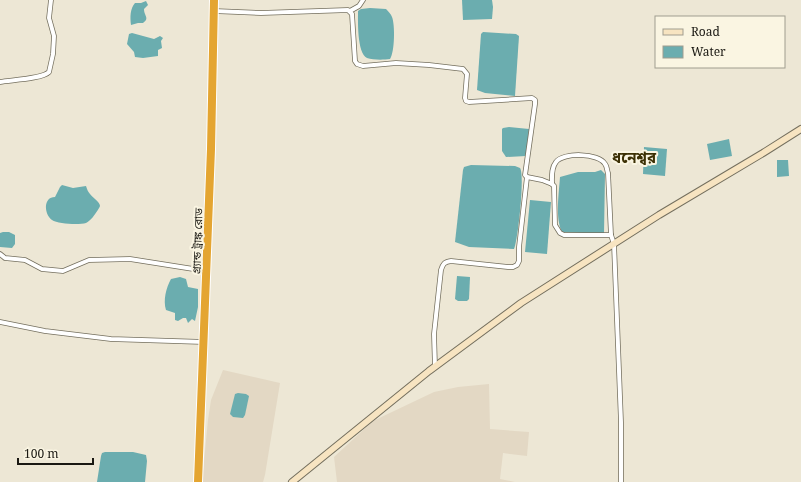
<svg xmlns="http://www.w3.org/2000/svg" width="801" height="482" font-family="'Noto Serif','Noto Sans Bengali',serif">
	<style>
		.industrial { fill: #e3d8c4 }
		.water { fill: #6badaf }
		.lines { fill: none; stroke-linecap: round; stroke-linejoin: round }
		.street-casing { stroke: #746f5e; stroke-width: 5.5 }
		.secondary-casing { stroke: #746f5e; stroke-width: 8 }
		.highway-casing { stroke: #fff; stroke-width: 10 }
		.street { stroke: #fff; stroke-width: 4 }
		.secondary { stroke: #f7e4c1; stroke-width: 6 }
		.highway { stroke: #e4a531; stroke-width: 8 }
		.labels { text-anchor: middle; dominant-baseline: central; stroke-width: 4; stroke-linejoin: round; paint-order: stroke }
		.street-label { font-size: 11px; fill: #1a1812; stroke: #faf5e2 }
		.district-label { font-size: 15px; font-weight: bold; fill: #3c3005; stroke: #faf5e2 }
	</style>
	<rect width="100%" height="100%" fill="#ede7d5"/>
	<!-- industrial -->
	<g class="industrial">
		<path d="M 223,370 L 280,383 L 265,475 L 263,482 L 202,482 L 208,420 L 211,400 Z"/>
		<path d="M 489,384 L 490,429 L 529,432 L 527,456 L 503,453 L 500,479 L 515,482 L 337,482 L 334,457 L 373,421 L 434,392 L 458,387 Z"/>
	</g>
	<!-- water -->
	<g class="water">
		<path d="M 462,0 L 492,0 L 493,7 L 492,19 L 463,20 Z"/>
		<path d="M 146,1 L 148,5 L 144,9 C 144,16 150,18 143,23 L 138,23 L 131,25 C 130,17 130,9 135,3 L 141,3 Z"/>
		<path d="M 370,8 L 386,9 C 388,11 391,14 392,17 C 395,24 395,52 390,59 C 383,60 373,60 367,58 C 357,53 358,21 358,11 L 361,9 Z"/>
		<path d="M 483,32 L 516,34 L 519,36 L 515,96 L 485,93 L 477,90 L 481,34 Z"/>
		<path d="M 132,33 L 154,39 L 160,36 L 163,38 L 161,41 L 162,48 L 158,50 L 158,56 L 143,58 L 135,57 L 134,52 L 127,44 L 129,34 Z"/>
		<path d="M 509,127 L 529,129 L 526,156 L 506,157 L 502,151 L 502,129 L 503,128 Z"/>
		<path d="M 729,139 L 732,156 L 710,160 L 707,144 Z"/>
		<path d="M 644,147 L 667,149 L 665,176 L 643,174 Z"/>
		<path d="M 777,160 L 788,160 L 789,176 L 777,177 Z"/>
		<path d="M 471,165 L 515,166 L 520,168 C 525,175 518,239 514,249 L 469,247 L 455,242 L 463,170 L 464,167 Z"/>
		<path d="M 601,170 L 605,174 L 604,234 L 562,232 C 555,218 559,193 560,177 L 578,172 L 595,172 Z"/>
		<path d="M 62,185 L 73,188 L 86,186 C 87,189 88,192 90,194 C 93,198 100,202 100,206 C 99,209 95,214 93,217 C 91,219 88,222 86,223 C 79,225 58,224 52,220 C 44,214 43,197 55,197 L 60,187 Z"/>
		<path d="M 530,200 L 551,202 L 547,254 L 525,252 Z"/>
		<path d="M 3,232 L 9,232 L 15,235 L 15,244 L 12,248 L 0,247 L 0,233 Z"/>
		<path d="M 457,276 L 470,277 L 469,299 L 467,301 L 458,301 L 455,299 Z"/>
		<path d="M 180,277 L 186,279 L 188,287 L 198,289 L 198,307 L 195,321 L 192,319 L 188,323 L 186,318 L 183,318 L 178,321 L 175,320 L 175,313 L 166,310 C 163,300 166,288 171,279 Z"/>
		<path d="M 238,393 L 246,394 L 249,396 L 245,415 L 243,418 L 233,417 L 230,414 L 235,394 Z"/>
		<path d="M 105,452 L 133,452 L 146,455 L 147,461 L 145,482 L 97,482 L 101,456 L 102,453 Z"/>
	</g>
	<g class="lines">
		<!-- street casing -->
		<g class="street-casing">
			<g id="street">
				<path d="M 214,11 L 261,13 L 348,10 L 352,14 L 355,61 L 357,64 L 363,66 L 396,63 L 429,65 L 463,69 L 467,74 L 465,98 L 466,101 L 469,102 L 532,98 L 535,100 L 535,104 L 525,175 L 527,177 L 542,180 L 552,184 L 554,186 L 555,225 L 560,233 L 564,235 L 611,235"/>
				<path d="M 350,11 L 359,6 L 363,0"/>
				<path d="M 0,82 C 11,80 42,79 49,72 L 53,54 L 54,36 L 49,18 L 51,0"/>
				<path d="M 552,184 C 552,177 551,168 556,162 C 563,152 599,153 605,164 C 607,166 607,171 608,173 L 611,235 L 614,244 L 621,422 L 621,482"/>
				<path d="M 0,254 L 5,258 L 25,260 L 42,269 L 63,271 L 89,260 L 130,259 L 206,271"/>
				<path d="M 0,322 L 45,331 L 111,339 L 204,342"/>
				<path d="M 435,367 L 434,334 L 441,270 C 443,264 444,262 451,261 L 508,267 L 513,267 L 517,265 L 519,261 L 519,247 L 527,177"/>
			</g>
		</g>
		<!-- secondary casing -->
		<g class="secondary-casing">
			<path id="secondary" d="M 292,482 L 429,371 L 521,303 L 659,215 L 763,153 L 801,129"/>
		</g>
		<!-- highway casing -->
		<g class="highway-casing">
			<path id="highway" d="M 198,482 L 211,149 L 214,0"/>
		</g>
		<!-- street -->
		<use href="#street" class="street"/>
		<!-- secondary -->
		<use href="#secondary" class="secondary"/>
		<!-- highway -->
		<use href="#highway" class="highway"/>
	</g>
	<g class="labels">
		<!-- street labels -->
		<g class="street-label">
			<text transform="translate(197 241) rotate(-88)">গ্র্যান্ড ট্রাঙ্ক রোড</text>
		</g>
		<!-- district labels -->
		<g class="district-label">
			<text x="634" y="157">ধনেশ্বর</text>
		</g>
	</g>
	<!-- legend -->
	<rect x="655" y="16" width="130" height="52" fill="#faf5e2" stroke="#a09d8f"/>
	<rect x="663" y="29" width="20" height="6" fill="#f7e4c1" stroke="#a09d8f"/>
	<text x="691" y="36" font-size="12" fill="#1a1812">Road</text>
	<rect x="663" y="46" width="20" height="12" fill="#6badaf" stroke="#a09d8f"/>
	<text x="691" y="56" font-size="12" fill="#1a1812">Water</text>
	<!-- scale -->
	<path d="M18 458v6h75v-6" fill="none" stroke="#1a1812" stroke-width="2"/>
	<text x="24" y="458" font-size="12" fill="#1a1812" stroke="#faf5e2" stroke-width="3" paint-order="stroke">100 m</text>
</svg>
